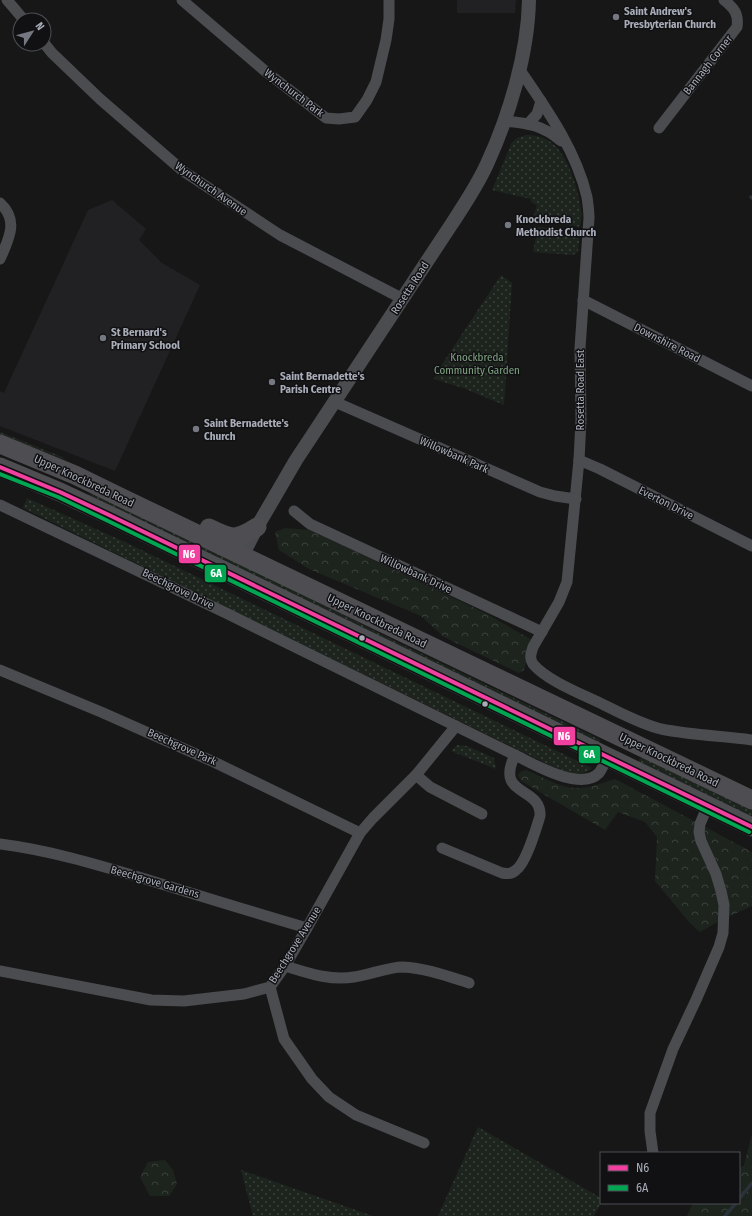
<svg xmlns="http://www.w3.org/2000/svg" width="752" height="1216" font-family="'Fira Sans Condensed',sans-serif">
	<style>
		.built { fill: #212123 }
		.grass { fill: url(#grass-dots) }
		.forest { fill: url(#forest-crowns) }
		.lines { fill: none; stroke-linecap: round; stroke-linejoin: round }
		.stream { stroke: #2a3239; stroke-width: 3.5 }
		.minor { stroke: #4b4c50; stroke-width: 11 }
		.tertiary { stroke: #4b4c50; stroke-width: 14 }
		.trunk { stroke: #4e4e52; stroke-width: 19 }
		.bus-1-casing { stroke: #111113; stroke-width: 7 }
		.bus-2-casing { stroke: #111113; stroke-width: 7 }
		.bus-1 { stroke: #f240a1; stroke-width: 4 }
		.bus-2 { stroke: #00a651; stroke-width: 4 }
		.poi-dot { fill: #757880; stroke: #111113; stroke-width: 1.5 }
		.bus-dot { fill: #a8adb8; stroke: #111113; stroke-width: 1.5 }
		.labels { text-anchor: middle; dominant-baseline: central; stroke-width: 3; stroke-linejoin: round; paint-order: stroke }
		.poi-label { font-size: 11px; font-weight: bold; fill: #a8adb8; stroke: #111113; text-anchor: start }
		.street-label { font-size: 11px; fill: #a8adb8; stroke: #111113 }
		.park-label { font-size: 11px; fill: #7fa381; stroke: #111113 }
		.line-badge { stroke: #111113; stroke-width: 1.5 }
		.badge-label { font-size: 11px; text-anchor: middle; font-weight: bold; fill: #fff }
	</style>
	<defs>
		<pattern id="grass-dots" width="8" height="8" patternUnits="userSpaceOnUse"><rect width="8" height="8" fill="#1d241e"/><path d="M2 2h.1M6 6h.1" fill="none" stroke="#3b413d" stroke-width="1.8" stroke-linecap="round"/></pattern>
		<pattern id="forest-crowns" width="20" height="18" patternUnits="userSpaceOnUse"><rect width="20" height="18" fill="#1d241e"/><path d="M2 6a3 3 0 1 1 6 0M12 15a3 3 0 1 1 6 0" fill="none" stroke="#3b413d"/></pattern>
	</defs>
	<rect width="100%" height="100%" fill="#171717"/>
	<!-- built -->
	<g class="built">
		<path d="M 457,0 L 516,0 L 515,13 L 457,13 Z"/>
		<path d="M 112,200 L 146,229 L 139,240 L 162,263 L 200,285 L 115,471 L 0,426 L 0,391 L 4,393 L 88,210 Z"/>
	</g>
	<!-- grass -->
	<g class="grass">
		<path d="M 526,135 C 535,135 544,137 552,143 C 568,155 579,191 581,211 C 582,216 581,221 580,227 L 533,219 L 537,205 L 531,202 L 531,199 L 492,190 L 512,142 L 517,138 Z"/>
		<path d="M 538,227 L 580,232 L 578,252 L 573,255 L 533,252 Z"/>
		<path d="M 501,275 L 512,283 L 504,405 L 463,388 L 434,379 L 439,369 Z"/>
		<path d="M 0,432 L 65,458 L 63,459 L 0,434 Z"/>
		<path d="M 0,475 L 25,485 L 443,686 L 440,686 L 58,501 L 0,478 Z"/>
		<path d="M 99,493 L 397,642 L 597,738 L 600,740 L 599,742 L 597,743 L 86,495 Z"/>
		<path d="M 27,498 L 127,543 L 592,768 C 584,776 574,774 564,772 L 23,508 Z"/>
		<path d="M 457,745 L 467,746 L 494,758 L 496,769 L 451,751 Z"/>
		<path d="M 643,755 L 752,808 L 752,819 L 639,764 L 639,760 Z"/>
		<path d="M 478,1127 L 601,1198 L 601,1203 L 594,1216 L 438,1216 Z"/>
		<path d="M 241,1170 L 373,1216 L 253,1216 Z"/>
	</g>
	<!-- forest -->
	<g class="forest">
		<path d="M 285,528 L 310,530 L 485,613 L 532,640 L 524,670 L 519,673 L 444,637 L 421,616 L 309,569 L 279,550 L 275,532 Z"/>
		<path d="M 526,770 C 542,776 560,789 578,788 C 590,788 603,783 615,779 L 752,852 L 752,906 L 723,919 L 700,932 L 690,923 L 655,881 L 657,837 L 645,822 L 618,812 L 605,830 L 521,781 L 518,775 L 520,772 Z"/>
		<path d="M 752,1134 L 752,1216 L 687,1216 L 693,1203 L 739,1203 L 739,1169 L 744,1165 Z"/>
		<path d="M 165,1160 L 173,1170 L 177,1184 L 169,1196 L 150,1196 L 140,1177 L 148,1162 Z"/>
	</g>
	<g class="lines">
		<!-- stream -->
		<g class="stream">
			<path d="M 751,197 L 752,198"/>
			<path d="M 739,1199 L 752,1183"/>
			<path d="M 725,1216 L 736,1203"/>
		</g>
		<!-- minor -->
		<g class="minor">
			<path d="M 7,0 L 24,20"/>
			<path d="M 182,0 L 265,71 L 326,118 L 339,119 L 355,117 L 367,100 L 376,82 L 386,40 L 389,19 L 389,0"/>
			<path d="M 44,43 L 52,53 L 100,99 L 183,171 L 280,235 L 403,299"/>
			<path d="M 520,70 C 546,108 576,150 587,197 C 588,204 589,211 589,218 L 580,348 L 581,420 L 579,460 L 567,582 L 559,602 L 533,647 C 531,653 529,658 533,664 C 547,681 584,695 604,705 C 623,714 641,724 661,729 C 691,735 722,736 752,740"/>
			<path d="M 504,121 C 527,123 543,125 561,141"/>
			<path d="M 528,124 L 537,114 L 541,101"/>
			<path d="M 659,128 L 737,27 C 739,14 734,8 724,0"/>
			<path d="M 0,203 C 19,220 9,239 0,259"/>
			<path d="M 583,300 L 752,386"/>
			<path d="M 335,402 L 540,492 L 555,496 L 576,499"/>
			<path d="M 579,460 L 600,469 L 752,546"/>
			<path d="M 0,505 L 228,614 L 515,755 C 534,764 580,792 599,773 C 603,768 605,762 607,756"/>
			<path d="M 294,511 L 310,524 L 542,632"/>
			<path d="M 0,670 L 101,712 L 214,762 L 360,833"/>
			<path d="M 416,775 L 430,787 L 482,814"/>
			<path d="M 0,844 C 48,850 95,864 142,878 C 197,895 252,912 307,928"/>
			<path d="M 442,848 L 502,873 C 507,874 512,874 516,870 C 526,863 536,829 540,816 C 542,786 494,797 515,755"/>
			<path d="M 285,966 C 308,973 330,981 354,977 C 369,975 388,967 403,967 C 425,968 447,976 469,983"/>
			<path d="M 0,971 L 151,1000 L 184,1001 L 244,994 L 270,987 L 285,966 L 307,928 L 360,833 L 373,818 L 416,775 L 456,726"/>
			<path d="M 270,987 L 284,1039 L 312,1079 L 329,1097 L 356,1115 L 424,1143"/>
			<path d="M 653,1153 L 650,1131 L 650,1113 L 673,1049 L 696,1000 L 719,947 L 723,933 L 724,905 L 721,891 L 716,874 L 701,841 L 699,832 L 700,824 L 708,805"/>
		</g>
		<!-- tertiary -->
		<path class="tertiary" d="M 242,556 L 257,527 L 296,460 L 451,225 C 464,205 477,186 487,164 C 509,116 528,54 529,0"/>
		<!-- trunk -->
		<g class="trunk">
			<path d="M 0,444 L 75,475 L 122,498 L 752,800"/>
			<path d="M 0,467 L 60,492 L 109,515 L 752,827"/>
			<path d="M 209,528 C 232,539 235,541 257,527"/>
		</g>
		<!-- bus-1 casing -->
		<g class="bus-1-casing">
			<path id="bus-1" d="M 0,467 L 60,492 L 109,515 L 752,827"/>
		</g>
		<!-- bus-2 casing -->
		<g class="bus-2-casing">
			<path id="bus-2" d="M 0,474 L 58,497 L 106,520 L 749,832"/>
		</g>
		<!-- bus-1 -->
		<use href="#bus-1" class="bus-1"/>
		<!-- bus-2 -->
		<use href="#bus-2" class="bus-2"/>
	</g>
	<!-- markers -->
	<g class="poi-dot">
		<circle cx="616" cy="17" r="4"/>
		<circle cx="508" cy="225" r="4"/>
		<circle cx="103" cy="338" r="4"/>
		<circle cx="272" cy="382" r="4"/>
		<circle cx="196" cy="429" r="4"/>
	</g>
	<g class="bus-dot">
		<circle cx="362" cy="638" r="3.5"/>
		<circle cx="485" cy="704" r="3.5"/>
	</g>
	<g class="labels">
		<!-- poi labels -->
		<g class="poi-label">
			<text x="624" y="11">Saint Andrew's<tspan x="624" dy="13">Presbyterian Church</tspan></text>
			<text x="516" y="219">Knockbreda<tspan x="516" dy="13">Methodist Church</tspan></text>
			<text x="111" y="332">St Bernard's<tspan x="111" dy="13">Primary School</tspan></text>
			<text x="280" y="376">Saint Bernadette's<tspan x="280" dy="13">Parish Centre</tspan></text>
			<text x="204" y="423">Saint Bernadette's<tspan x="204" dy="13">Church</tspan></text>
		</g>
		<!-- street labels -->
		<g class="street-label">
			<text transform="translate(708 65) rotate(-52)">Bannagh Corner</text>
			<text transform="translate(294 93) rotate(37)">Wynchurch Park</text>
			<text transform="translate(211 189) rotate(35)">Wynchurch Avenue</text>
			<text transform="translate(410 288) rotate(-57)">Rosetta Road</text>
			<text transform="translate(667 343) rotate(27)">Downshire Road</text>
			<text transform="translate(580 390) rotate(-90)">Rosetta Road East</text>
			<text transform="translate(454 455) rotate(24)">Willowbank Park</text>
			<text transform="translate(84 481) rotate(25)">Upper Knockbreda Road</text>
			<text transform="translate(666 503) rotate(27)">Everton Drive</text>
			<text transform="translate(416 574) rotate(25)">Willowbank Drive</text>
			<text transform="translate(178 589) rotate(26)">Beechgrove Drive</text>
			<text transform="translate(377 621) rotate(26)">Upper Knockbreda Road</text>
			<text transform="translate(182 747) rotate(24)">Beechgrove Park</text>
			<text transform="translate(669 760) rotate(26)">Upper Knockbreda Road</text>
			<text transform="translate(155 882) rotate(16)">Beechgrove Gardens</text>
			<text transform="translate(295 945) rotate(-58)">Beechgrove Avenue</text>
		</g>
		<!-- park labels -->
		<g class="park-label">
			<text x="477" y="357">Knockbreda<tspan x="477" dy="13">Community Garden</tspan></text>
		</g>
	</g>
	<g class="line-badge">
		<rect x="178" y="544" width="23" height="20" rx="4" fill="#f240a1"/>
		<rect x="204" y="564" width="23" height="19" rx="4" fill="#00a651"/>
		<rect x="553" y="726" width="23" height="20" rx="4" fill="#f240a1"/>
		<rect x="578" y="745" width="23" height="19" rx="4" fill="#00a651"/>
	</g>
	<g class="badge-label">
		<text x="189" y="558">N6</text>
		<text x="216" y="577">6A</text>
		<text x="564" y="740">N6</text>
		<text x="589" y="758">6A</text>
	</g>
	<!-- legend -->
	<rect x="600" y="1152" width="140" height="52" fill="#111113" stroke="#4d4f55"/>
	<rect x="608" y="1165" width="20" height="6" fill="#f240a1" stroke="#4d4f55"/>
	<text x="636" y="1172" font-size="12" fill="#a8adb8">N6</text>
	<rect x="608" y="1185" width="20" height="6" fill="#00a651" stroke="#4d4f55"/>
	<text x="636" y="1192" font-size="12" fill="#a8adb8">6A</text>
	<!-- north arrow -->
	<g transform="translate(32 32) rotate(54)"><circle r="19" fill="#111113" stroke="#4d4f55"/>
	<path d="M0-3L7 15L0 10L-7 15Z" fill="#757880"/>
	<text y="-6" font-size="11" font-weight="bold" text-anchor="middle" fill="#a8adb8">N</text>
	</g>
</svg>
